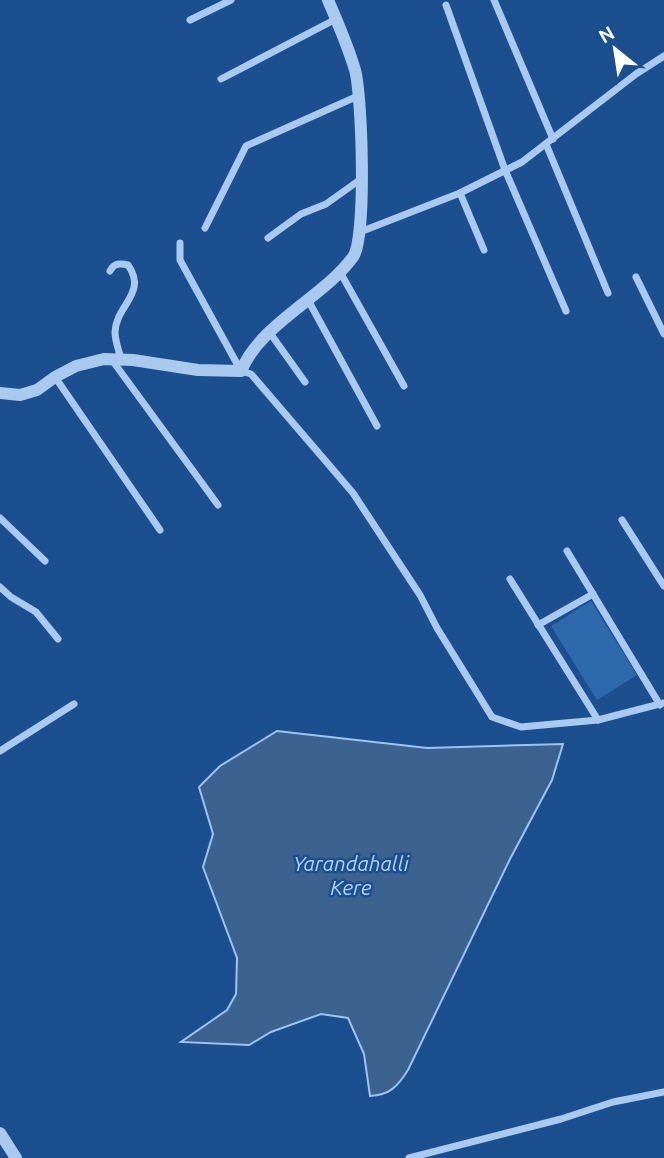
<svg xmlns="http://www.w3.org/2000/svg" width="664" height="1158" font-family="Ubuntu,sans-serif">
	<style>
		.green { fill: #2e69ad }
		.water { fill: #3c6290; stroke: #9cc4f0; stroke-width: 2 }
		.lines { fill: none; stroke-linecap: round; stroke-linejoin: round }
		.minor { stroke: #a9c9ee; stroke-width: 7 }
		.tertiary { stroke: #a9c9ee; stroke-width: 12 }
		.labels { text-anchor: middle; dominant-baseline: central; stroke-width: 5; stroke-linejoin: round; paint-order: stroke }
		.water-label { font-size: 21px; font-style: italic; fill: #b5d3f5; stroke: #1b4f8f }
	</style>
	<rect width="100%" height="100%" fill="#1b4f8f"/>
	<!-- green -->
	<path class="green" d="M 591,601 L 637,675 L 597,700 L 551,626 Z"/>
	<!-- water -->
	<path class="water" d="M 277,731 L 427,748 L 563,744 L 552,780 L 510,859 L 408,1070 C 398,1086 390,1095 370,1096 L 364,1054 L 348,1018 L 321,1014 L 271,1032 L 249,1045 L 181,1042 L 227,1010 L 236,994 L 237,958 L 203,867 L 213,834 L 199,787 L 220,766 Z"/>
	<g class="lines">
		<!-- minor -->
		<g class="minor">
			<path d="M 494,0 L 553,139"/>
			<path d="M 446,5 L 505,170 L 566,311"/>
			<path d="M 190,20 L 231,0"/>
			<path d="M 221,79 L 336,19"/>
			<path d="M 546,144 L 608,293"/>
			<path d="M 460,193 L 484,250"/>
			<path d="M 205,228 L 246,146 L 358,96"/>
			<path d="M 360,232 L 460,193 L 522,162 L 636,74 L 664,56"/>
			<path d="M 268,238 L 301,214 L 326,204 L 361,179"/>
			<path d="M 180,243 L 180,260 L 241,371 L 251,374 L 353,493 L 420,595 L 437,628 L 492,717 L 521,727 L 598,720 L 664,703"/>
			<path d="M 110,271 C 114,263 120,263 128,265 C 148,293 116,305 115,332 C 115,341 119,351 121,359"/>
			<path d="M 340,272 L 404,386"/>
			<path d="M 636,277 L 664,334"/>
			<path d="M 308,300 L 377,426"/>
			<path d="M 270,333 L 305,382"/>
			<path d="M 112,360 L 218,505"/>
			<path d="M 55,377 L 160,530"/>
			<path d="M 0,518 L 45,561"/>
			<path d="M 622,520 L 664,586"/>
			<path d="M 567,551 L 660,705"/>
			<path d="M 510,579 L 598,720"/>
			<path d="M 0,587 L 11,597 L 36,612 L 58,639"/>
			<path d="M 538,625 L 593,594"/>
			<path d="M 0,751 L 74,704"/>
			<path d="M 409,1158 L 561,1119 L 613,1102 L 664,1092"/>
		</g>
		<!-- tertiary -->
		<g class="tertiary">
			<path d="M 0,393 L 20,395 L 37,390 L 55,377 L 76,366 L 104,359 L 133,360 L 198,370 L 241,371 C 261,323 323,298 353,257 C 367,238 362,95 355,70 C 348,46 338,23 328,0"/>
			<path d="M 0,1133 L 16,1158"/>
		</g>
	</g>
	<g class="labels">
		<!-- water labels -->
		<g class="water-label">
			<text x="351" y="863">Yarandahalli<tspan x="351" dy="24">Kere</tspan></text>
		</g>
	</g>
	<!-- north arrow -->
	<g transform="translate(615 49) rotate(330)" stroke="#1b4f8f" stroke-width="5" paint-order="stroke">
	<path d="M0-5L12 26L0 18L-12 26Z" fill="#ffffff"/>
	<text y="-10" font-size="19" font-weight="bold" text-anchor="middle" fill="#ffffff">N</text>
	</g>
</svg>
